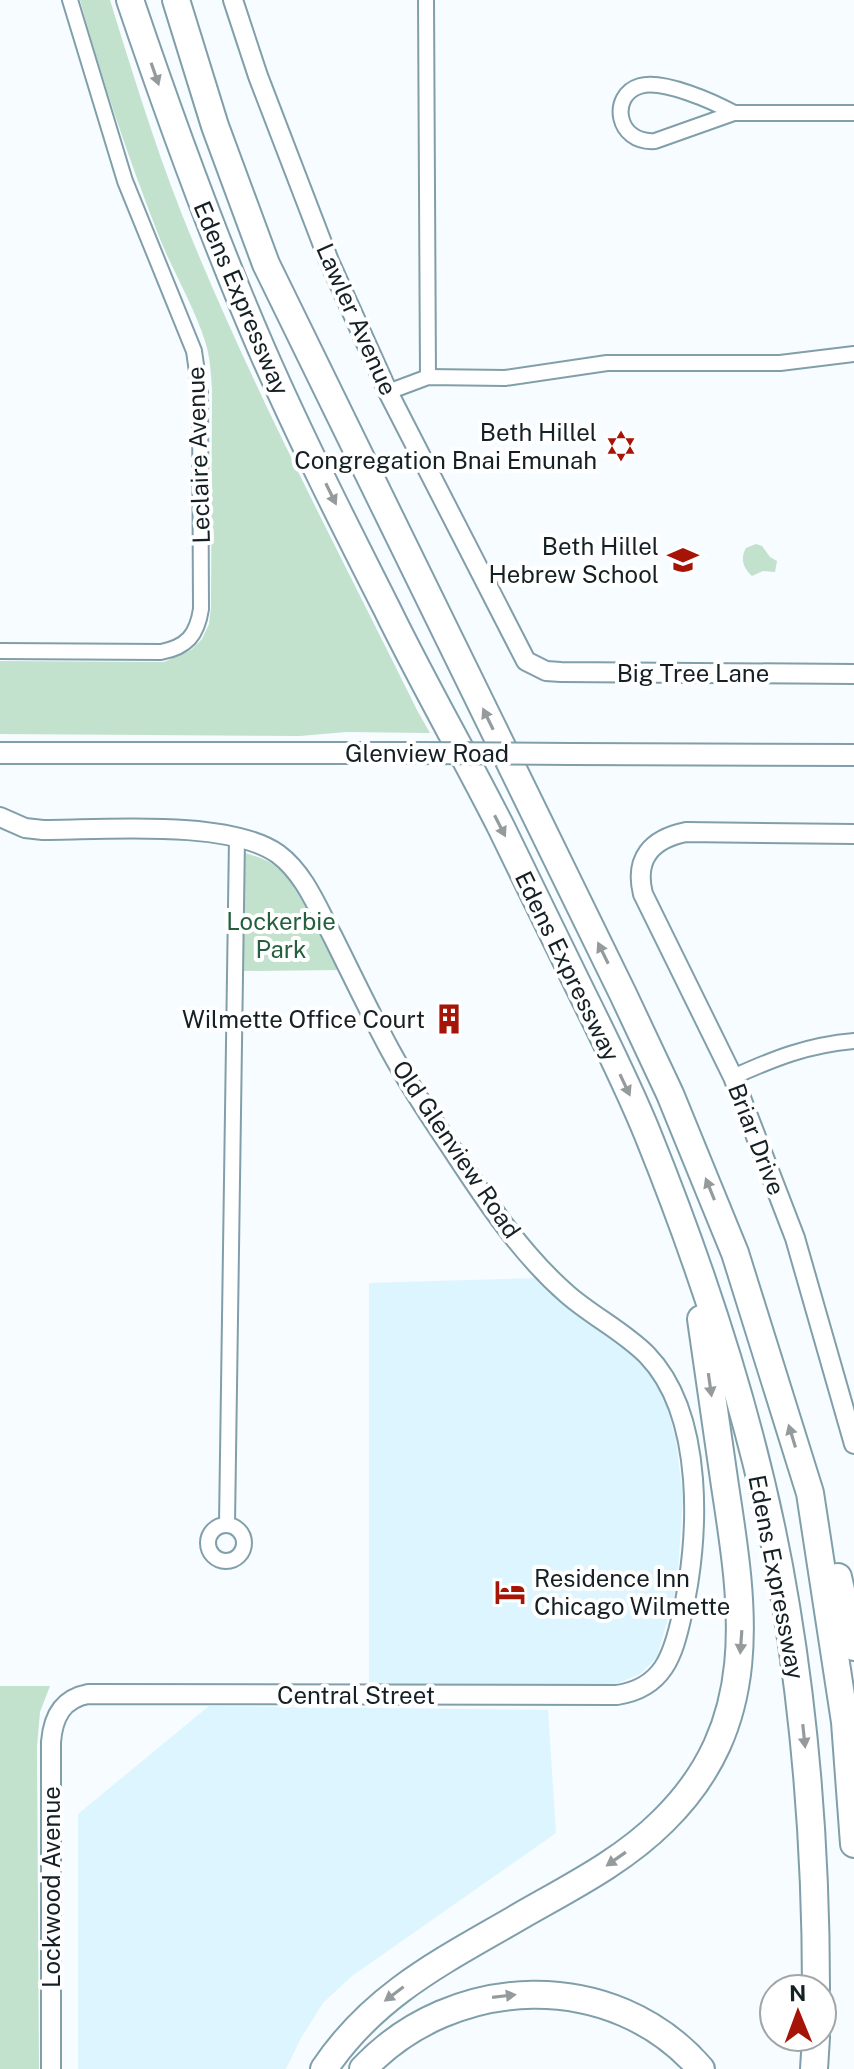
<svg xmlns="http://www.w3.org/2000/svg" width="854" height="2069" font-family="'Public Sans',sans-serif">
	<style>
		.built { fill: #ddf5ff }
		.green { fill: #c3e2cd }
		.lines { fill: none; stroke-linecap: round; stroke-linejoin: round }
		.minor-casing { stroke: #819faa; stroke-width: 18 }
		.tertiary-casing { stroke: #819faa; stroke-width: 22 }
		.secondary-casing { stroke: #819faa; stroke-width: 24 }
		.motorway-casing { stroke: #819faa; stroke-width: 30 }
		.minor { stroke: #fff; stroke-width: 14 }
		.tertiary { stroke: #fff; stroke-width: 18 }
		.secondary { stroke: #fff; stroke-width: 20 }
		.motorway { stroke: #fff; stroke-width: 26 }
		.secondary-bridge-casing { stroke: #819faa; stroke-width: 24; stroke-linecap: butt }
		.secondary-bridge { stroke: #fff; stroke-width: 20 }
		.oneway { fill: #959b9c }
		.labels { text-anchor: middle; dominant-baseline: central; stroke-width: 8; stroke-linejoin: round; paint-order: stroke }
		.street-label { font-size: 24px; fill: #142024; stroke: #fff }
		.poi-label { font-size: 24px; fill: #142024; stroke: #fff; text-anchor: end }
		.park-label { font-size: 24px; fill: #265f3f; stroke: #fff }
	</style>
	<rect width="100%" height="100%" fill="#f6fcff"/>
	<!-- built -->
	<g class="built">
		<path d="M 537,1278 L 577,1315 L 634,1357 L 656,1381 L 665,1399 L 676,1441 L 683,1498 L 677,1586 L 657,1657 L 640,1674 L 616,1684 L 369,1684 L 369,1283 Z"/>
		<path d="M 209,1706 L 548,1710 L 556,1833 L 352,1976 L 323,2003 L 301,2038 L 286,2069 L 78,2069 L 78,1814 Z"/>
	</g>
	<!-- green -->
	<g class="green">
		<path d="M 80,0 L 110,0 C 132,71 154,143 181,212 C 249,383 336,546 417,710 L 430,733 L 346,732 L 300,736 L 0,734 L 0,661 L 164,662 L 191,650 L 202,639 L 209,624 L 211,607 L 212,390 C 211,373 210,356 205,341 C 193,304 172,270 158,234 C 128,157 102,80 80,0 Z"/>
		<path d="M 756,544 L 762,546 L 770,557 L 777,561 L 775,572 L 763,571 L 752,576 C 743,568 740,558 746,548 Z"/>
		<path d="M 245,853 C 255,856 266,859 274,865 C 306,891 322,935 340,970 L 243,971 Z"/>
		<path d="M 0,1686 L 50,1686 L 40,1712 L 37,1747 L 39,2069 L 0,2069 Z"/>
	</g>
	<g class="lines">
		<!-- minor casing -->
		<g class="minor-casing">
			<g id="minor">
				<path d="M 426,0 L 428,377"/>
				<path d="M 734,113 C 714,102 663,79 640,86 C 609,95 616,144 655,141 L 734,113 L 854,113"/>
				<path d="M 388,392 L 428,377 L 505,378 L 607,363 L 780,363 L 854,354"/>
				<path d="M 0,651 L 161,652 C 187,647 197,635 201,609 L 200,393 L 194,351 L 125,181 L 70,0"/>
				<path d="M 733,1077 C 775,1058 808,1045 854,1041"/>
				<path d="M 227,1524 L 237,838"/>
				<circle cx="226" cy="1543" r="18"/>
			</g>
		</g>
		<!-- tertiary casing -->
		<g class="tertiary-casing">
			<g id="tertiary">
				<path d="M 233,0 L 258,76 L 329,261 L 388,392 L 526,661 L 546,671 L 561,672 L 854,674"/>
				<path d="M 0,817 L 25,828 L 43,830 C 103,830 229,819 278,854 C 305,874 318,909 333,937 C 352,975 370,1013 390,1050 C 408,1083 429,1115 450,1146 C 484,1198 520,1253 567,1294 C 592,1316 623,1331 647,1355 C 705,1415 700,1539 682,1615 C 673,1656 663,1688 617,1695 L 88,1694 C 62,1699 53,1717 51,1742 L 51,2069"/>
				<path d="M 854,834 L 686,832 C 652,839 634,858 643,894 L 733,1077 L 795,1238 L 854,1444"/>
			</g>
		</g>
		<!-- secondary casing -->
		<g class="secondary-casing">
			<g id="secondary">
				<path d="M 0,753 L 411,753"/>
				<path d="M 571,754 L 854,755"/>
			</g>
		</g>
		<!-- motorway casing -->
		<g class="motorway-casing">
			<g id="motorway">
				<path d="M 130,0 C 170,118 212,235 262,350 C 300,437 344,524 387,609 C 423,683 464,754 501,827 C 526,878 551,930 576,981 C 601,1032 627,1083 648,1135 C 709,1286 760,1445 786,1606 C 807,1733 816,1860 816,1989"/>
				<path d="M 176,0 L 215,126 L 266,264 L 623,994 L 670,1094 L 735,1253 L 810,1493 L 845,1722 L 854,1844"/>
				<path d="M 838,1577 L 854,1647"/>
				<path d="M 324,2069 C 375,1993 445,1960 522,1915 C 571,1887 623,1861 663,1821 C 762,1724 744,1609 725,1486 C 717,1431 709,1375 701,1319"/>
				<path d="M 363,2069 C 453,1973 613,1967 701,2069"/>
				<path d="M 814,2069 L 816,2037"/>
			</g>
		</g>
		<!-- minor -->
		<use href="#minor" class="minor"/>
		<!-- tertiary -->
		<use href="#tertiary" class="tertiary"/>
		<!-- secondary -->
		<use href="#secondary" class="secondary"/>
		<!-- motorway -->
		<use href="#motorway" class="motorway"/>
		<!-- secondary-bridge casing -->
		<g class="secondary-bridge-casing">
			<path id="secondary-bridge" d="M 411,753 L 571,754"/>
		</g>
		<!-- secondary-bridge -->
		<use href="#secondary-bridge" class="secondary-bridge"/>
	</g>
	<!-- one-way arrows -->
	<defs><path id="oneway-solid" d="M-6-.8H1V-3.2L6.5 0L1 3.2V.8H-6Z" transform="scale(2)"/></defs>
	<g class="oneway">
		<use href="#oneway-solid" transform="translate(155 74) rotate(71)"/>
		<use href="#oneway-solid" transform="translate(331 494) rotate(64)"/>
		<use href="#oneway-solid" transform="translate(488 719) rotate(-116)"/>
		<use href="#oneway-solid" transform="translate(500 826) rotate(63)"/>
		<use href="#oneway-solid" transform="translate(603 953) rotate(-116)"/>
		<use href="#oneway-solid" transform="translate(625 1085) rotate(65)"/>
		<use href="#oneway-solid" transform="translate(710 1189) rotate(-112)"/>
		<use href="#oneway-solid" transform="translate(710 1385) rotate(82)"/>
		<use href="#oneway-solid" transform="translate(792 1436) rotate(-107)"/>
		<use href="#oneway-solid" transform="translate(741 1642) rotate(94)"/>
		<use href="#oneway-solid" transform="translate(804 1736) rotate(84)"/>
		<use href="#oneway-solid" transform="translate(616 1859) rotate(145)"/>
		<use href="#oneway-solid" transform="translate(394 1994) rotate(143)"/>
		<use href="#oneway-solid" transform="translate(504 1996) rotate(-7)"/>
	</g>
	<!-- icons -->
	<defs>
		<g id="synagogue-bare" transform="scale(2.4)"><path d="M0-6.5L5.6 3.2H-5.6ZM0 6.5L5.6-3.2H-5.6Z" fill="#a61307" stroke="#fff" stroke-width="2.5" paint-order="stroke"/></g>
		<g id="school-bare" transform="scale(2.4)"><path d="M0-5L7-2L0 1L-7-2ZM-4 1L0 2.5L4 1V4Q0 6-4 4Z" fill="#a61307" stroke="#fff" stroke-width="2.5" paint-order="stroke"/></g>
		<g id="building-bare" transform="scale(2.4)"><path d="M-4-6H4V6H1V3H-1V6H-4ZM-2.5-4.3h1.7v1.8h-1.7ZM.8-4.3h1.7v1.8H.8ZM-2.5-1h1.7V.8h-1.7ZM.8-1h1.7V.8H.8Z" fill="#a61307" stroke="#fff" stroke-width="2.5" paint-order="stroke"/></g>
		<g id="hotel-bare" transform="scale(2.4)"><path d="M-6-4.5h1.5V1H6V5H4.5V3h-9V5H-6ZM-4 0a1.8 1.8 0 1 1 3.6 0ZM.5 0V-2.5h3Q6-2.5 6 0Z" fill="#a61307" stroke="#fff" stroke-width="2.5" paint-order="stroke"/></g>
	</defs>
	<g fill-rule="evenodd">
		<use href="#synagogue-bare" x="621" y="446"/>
		<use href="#school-bare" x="683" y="560"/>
		<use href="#building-bare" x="449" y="1019"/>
		<use href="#hotel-bare" x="510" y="1592"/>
	</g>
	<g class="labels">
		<!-- street labels -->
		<g class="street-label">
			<text transform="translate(242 298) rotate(67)">Edens Expressway</text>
			<text transform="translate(357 319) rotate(66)">Lawler Avenue</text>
			<text transform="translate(198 455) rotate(-92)">Leclaire Avenue</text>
			<text x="693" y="673">Big Tree Lane</text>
			<text x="427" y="753">Glenview Road</text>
			<text transform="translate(568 966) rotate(64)">Edens Expressway</text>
			<text transform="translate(757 1139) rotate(69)">Briar Drive</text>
			<text transform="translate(457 1149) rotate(56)">Old Glenview Road</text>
			<text transform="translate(777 1577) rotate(79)">Edens Expressway</text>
			<text x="356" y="1695">Central Street</text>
			<text transform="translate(51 1887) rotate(-90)">Lockwood Avenue</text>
		</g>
		<!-- poi labels -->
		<g class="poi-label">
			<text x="597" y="432">Beth Hillel<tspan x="597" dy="28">Congregation Bnai Emunah</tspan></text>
			<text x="659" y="546">Beth Hillel<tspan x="659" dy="28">Hebrew School</tspan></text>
			<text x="425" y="1019">Wilmette Office Court</text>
			<text x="534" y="1578" text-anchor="start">Residence Inn<tspan x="534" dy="28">Chicago Wilmette</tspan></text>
		</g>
		<!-- park labels -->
		<g class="park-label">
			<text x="281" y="921">Lockerbie<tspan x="281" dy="28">Park</tspan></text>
		</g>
	</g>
	<!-- north arrow -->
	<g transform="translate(798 2013) rotate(359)"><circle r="38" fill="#ffffff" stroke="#a1a6a7" stroke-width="2"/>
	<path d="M0-6L14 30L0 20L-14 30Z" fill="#a61307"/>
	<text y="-12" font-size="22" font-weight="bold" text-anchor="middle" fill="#142024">N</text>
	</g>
</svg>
